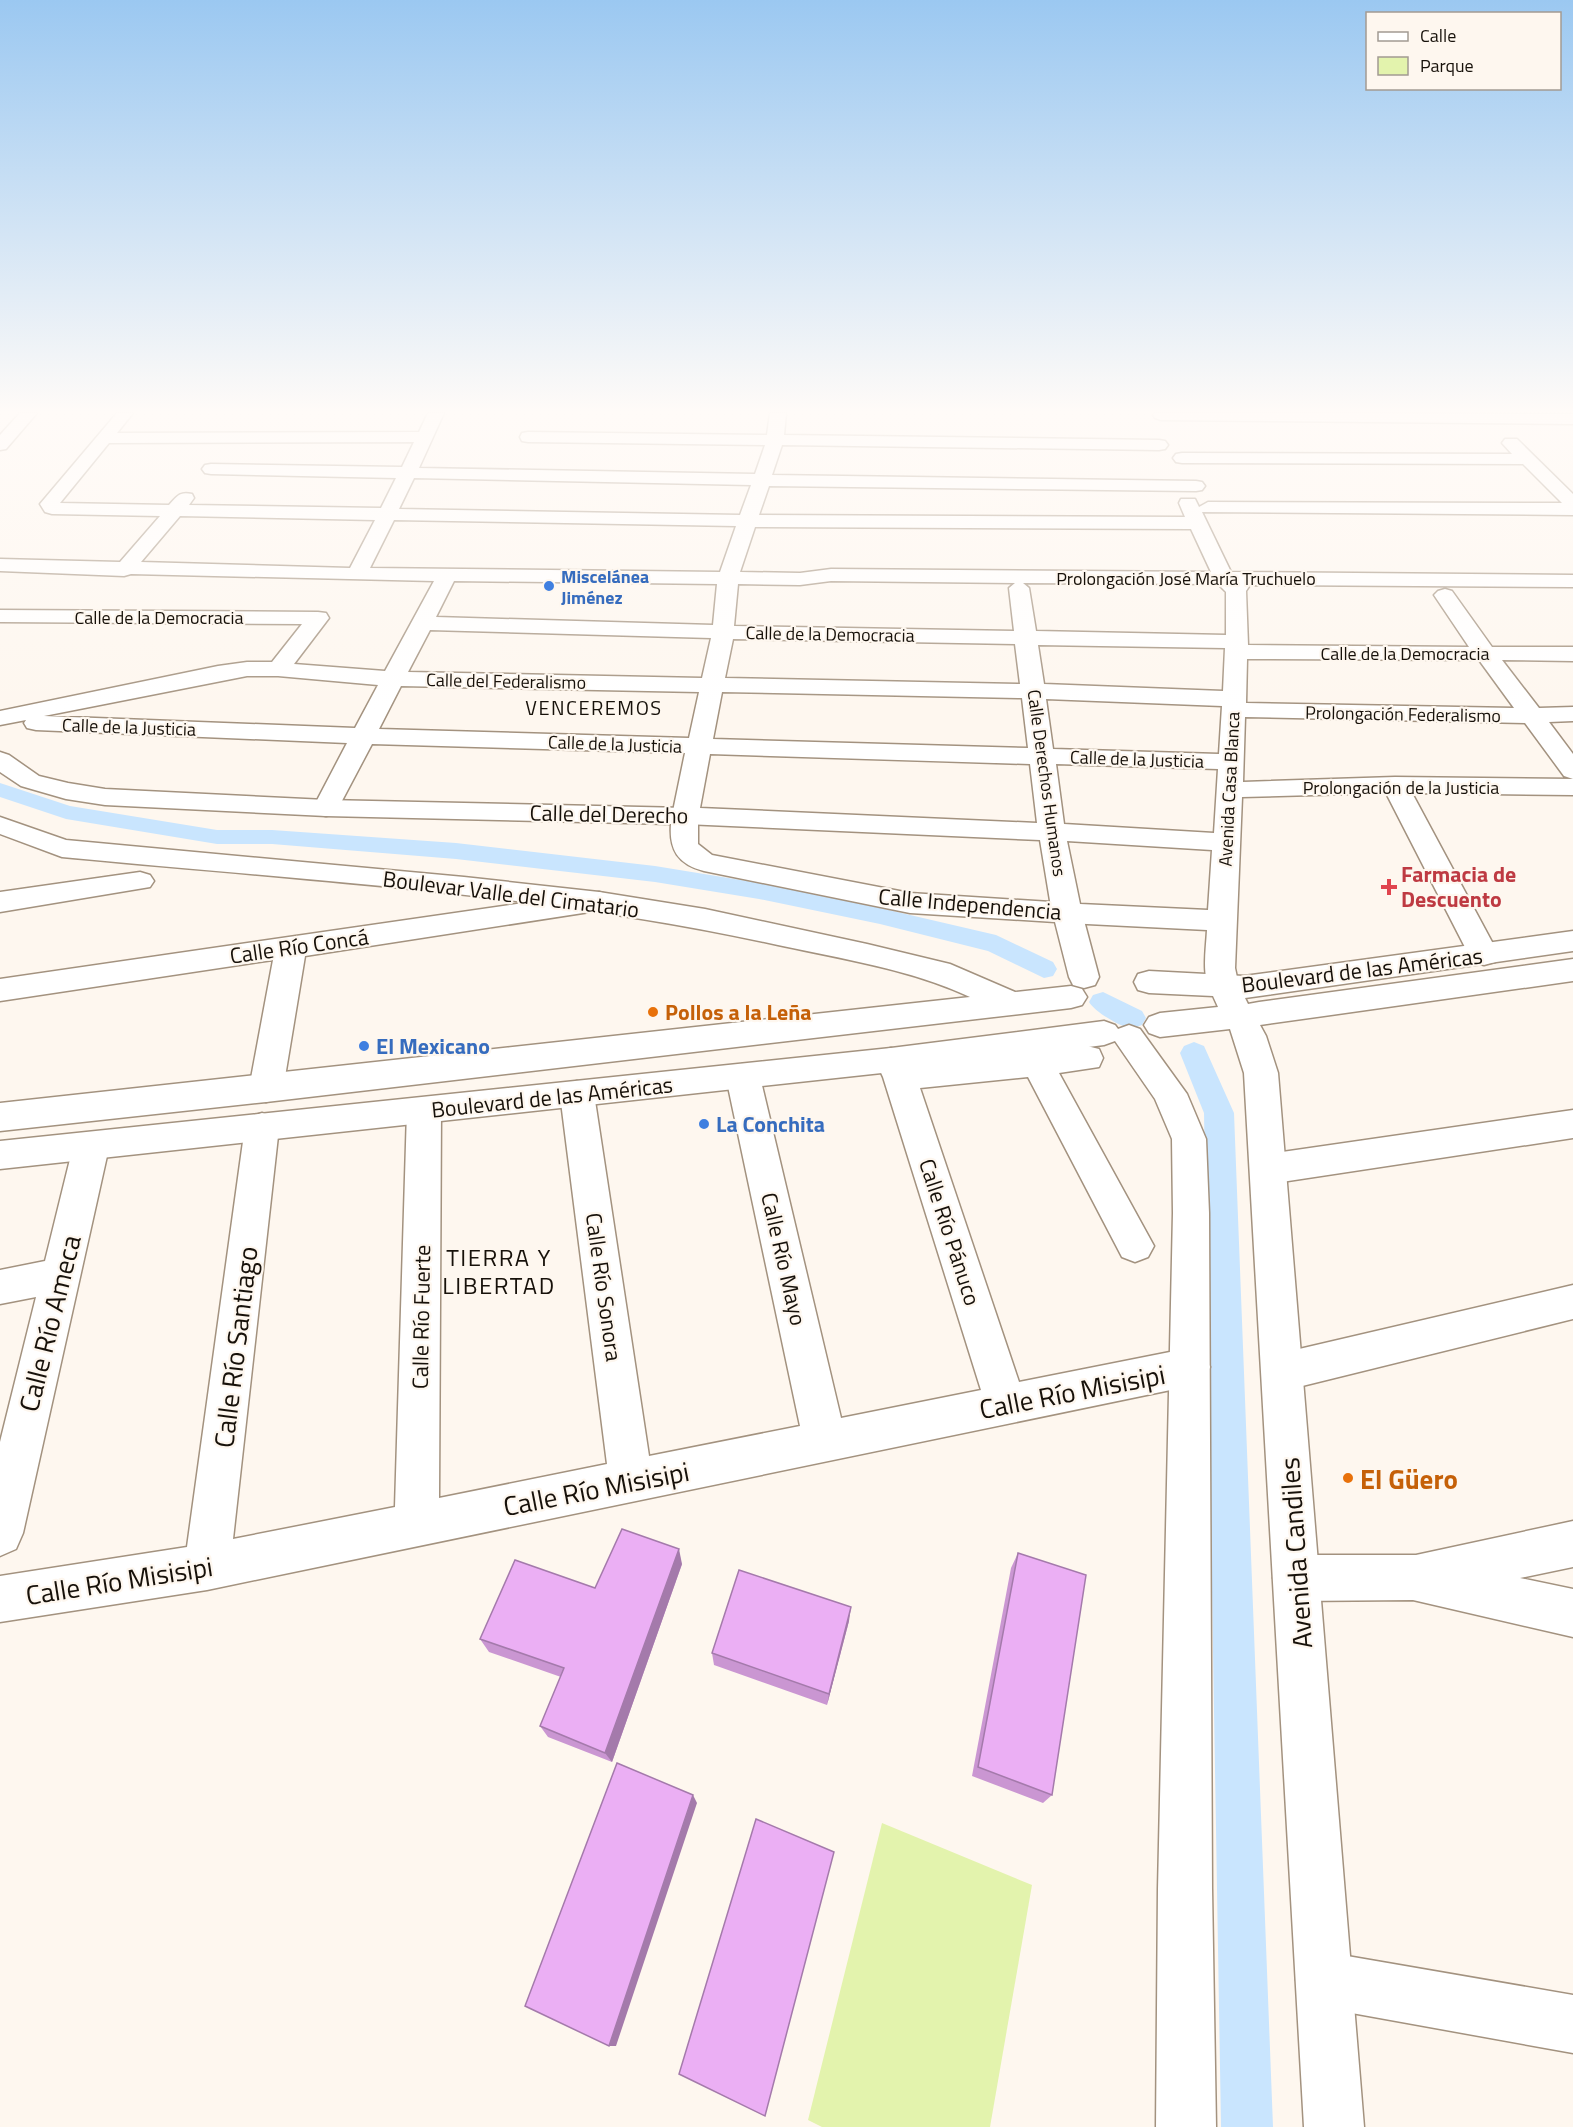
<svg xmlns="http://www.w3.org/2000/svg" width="1573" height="2127" font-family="'Titillium Web',sans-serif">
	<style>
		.green { fill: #e3f3ad }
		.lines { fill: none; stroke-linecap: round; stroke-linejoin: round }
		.canal { fill: #c9e5fe; fill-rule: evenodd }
		.minor-casing { stroke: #a3927f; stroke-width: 3 }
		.major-casing { stroke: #a3927f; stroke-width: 3 }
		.minor { fill: #fff; fill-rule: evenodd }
		.major { fill: #fff; fill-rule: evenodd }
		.wall { fill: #ca96d2 }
		.shaded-wall { fill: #a47aab }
		.building { fill: #ebaff4; stroke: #a47aab; stroke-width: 1.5 }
		.shop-dot { fill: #3f7fe0; stroke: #fef7ef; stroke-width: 2 }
		.health-dot { fill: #e0444e; stroke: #fef7ef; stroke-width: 2 }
		.food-dot { fill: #e8710a; stroke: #fef7ef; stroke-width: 2 }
		.labels { text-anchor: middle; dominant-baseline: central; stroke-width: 4.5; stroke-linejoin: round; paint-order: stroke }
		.far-shop-label { font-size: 18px; font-weight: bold; fill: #366cbe; stroke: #fef7ef; text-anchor: start }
		.far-street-label { font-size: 18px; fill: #17110a; stroke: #fef7ef }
		.far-neighbourhood-label { font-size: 20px; letter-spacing: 1.5px; fill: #17110a; stroke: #fef7ef }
		.street-label { font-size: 22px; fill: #17110a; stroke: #fef7ef }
		.health-label { font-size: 22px; font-weight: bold; fill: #be3a42; stroke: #fef7ef; text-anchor: start }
		.food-label { font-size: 22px; font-weight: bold; fill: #c56008; stroke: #fef7ef; text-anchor: start }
		.shop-label { font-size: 22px; font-weight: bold; fill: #366cbe; stroke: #fef7ef; text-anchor: start }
		.neighbourhood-label { font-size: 24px; letter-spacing: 1.5px; fill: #17110a; stroke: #fef7ef }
		.near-street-label { font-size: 27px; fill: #17110a; stroke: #fef7ef }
		.near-food-label { font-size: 27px; font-weight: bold; fill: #c56008; stroke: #fef7ef; text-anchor: start }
	</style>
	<rect width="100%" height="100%" fill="#fef7ef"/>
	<!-- green -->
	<path class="green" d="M 882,1823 L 1032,1885 L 990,2127 L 822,2127 L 808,2120 Z"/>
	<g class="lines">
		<!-- canal -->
		<g class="canal">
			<path d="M 0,783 L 70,806 L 217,830 L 272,830 L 456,843 L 655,866 L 759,883 L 880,908 L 996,935 L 1053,962 L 1057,969 L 1053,976 L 1044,978 L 988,951 L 880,924 L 759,899 L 655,882 L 456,859 L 272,844 L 217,844 L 66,819 L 0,797 Z"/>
			<path d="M 1103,992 L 1142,1011 L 1146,1018 L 1142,1025 C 1138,1026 1135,1028 1132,1028 C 1121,1028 1094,1011 1089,1002 L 1093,995 Z"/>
			<path d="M 1194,1042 L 1204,1046 L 1234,1113 L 1273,2127 L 1221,2127 L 1204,1113 L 1180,1053 L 1184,1046 Z"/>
		</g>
		<!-- minor casing -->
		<g class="minor-casing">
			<g id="minor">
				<path d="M 20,413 L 37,413 L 6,449 L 0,450 L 0,435 Z"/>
				<path d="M 117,413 L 133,413 L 117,433 L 419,432 L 428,413 L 444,413 L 419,468 L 755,474 L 765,445 L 528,442 L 522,441 L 520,437 L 522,433 L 528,432 L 767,435 L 770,413 L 786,413 L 784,435 L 1159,440 L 1165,441 L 1168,445 L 1165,449 L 1159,450 L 782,445 L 772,475 L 1196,481 L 1202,482 L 1205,486 L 1202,490 L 1196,491 L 769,486 L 759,515 L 1185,517 L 1179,503 L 1181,499 L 1195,499 L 1199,507 L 1208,502 L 1562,503 L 1523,464 L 1182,463 L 1176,462 L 1173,458 L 1176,454 L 1182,453 L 1512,454 L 1502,443 L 1505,439 L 1517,439 L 1573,494 L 1573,515 L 1202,512 L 1231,572 L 1573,575 L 1573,587 L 1250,585 L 1246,591 L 1248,645 L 1469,647 L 1434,595 L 1438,591 L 1445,589 L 1452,591 L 1492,647 L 1573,647 L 1573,661 L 1502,660 L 1539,708 L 1573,707 L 1573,721 L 1549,722 L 1573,754 L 1573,779 L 1564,776 L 1525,723 L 1245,717 L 1243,782 L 1395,777 L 1573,779 L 1573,795 L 1412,793 L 1499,955 L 1495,962 L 1484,965 L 1473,962 L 1469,955 L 1386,793 L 1242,797 L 1235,968 L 1239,987 L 1234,995 L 1223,998 L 1212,995 C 1201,976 1206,951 1207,930 L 1067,923 L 1057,920 L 1052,913 L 1040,840 L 685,824 L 676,822 L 672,816 L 685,753 L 372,744 L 335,814 L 326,816 L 317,814 L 313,808 L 347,743 L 36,730 L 27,728 L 24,723 L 26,720 L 0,725 L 0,711 L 218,666 L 247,662 L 272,662 L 302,624 L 0,622 L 0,610 L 318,612 L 326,613 L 329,618 L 294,664 L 385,671 L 434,581 L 131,574 L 124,576 L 0,571 L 0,559 L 120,562 L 160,516 L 52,514 L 45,512 L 40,504 ZM 414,442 L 402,467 L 211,464 L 205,465 L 202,469 L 205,473 L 211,474 L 396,478 L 381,508 L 189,505 L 194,498 L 192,494 C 180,491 177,496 169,505 L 60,503 L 109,443 ZM 414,478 L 751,485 L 740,515 L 399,509 ZM 180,516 L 375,520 L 350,568 L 141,562 ZM 394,520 L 736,526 L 720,572 L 370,568 ZM 755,527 L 1191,529 L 1211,572 L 831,569 L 800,573 L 740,572 ZM 454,581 L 717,584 L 713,625 L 436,617 ZM 831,581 L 1015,583 L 1009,588 L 1014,631 L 734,626 L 738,584 L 800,585 ZM 1023,583 L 1218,584 L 1226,592 L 1226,635 L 1036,631 L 1029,588 ZM 430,630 L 711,638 L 702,678 L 408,672 ZM 733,639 L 1015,644 L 1020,684 L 725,678 ZM 1038,645 L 1225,648 L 1223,691 L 1044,684 ZM 1247,659 L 1479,660 L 1514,708 L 1246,703 ZM 247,676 L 278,676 L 378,685 L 355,728 L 44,716 ZM 401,686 L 699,692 L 689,738 L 379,729 ZM 722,692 L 1022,698 L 1028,748 L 713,739 ZM 1046,699 L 1222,706 L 1219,754 L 1053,749 ZM 710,754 L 1030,764 L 1037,823 L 700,808 ZM 1056,764 L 1218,769 L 1214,833 L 1064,824 ZM 1067,841 L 1212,850 L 1208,910 L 1080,904 Z"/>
				<path d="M 1154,413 L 1573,414 L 1573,424 L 1161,420 L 1155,418 L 1153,415 Z"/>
				<path d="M 140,872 L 150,875 L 154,881 L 150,887 L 0,912 L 0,892 Z"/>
				<path d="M 599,892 L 609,895 L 613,902 L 609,909 L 305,956 L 283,1089 L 278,1098 L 266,1102 L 254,1098 L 249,1089 L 273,960 L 0,1001 L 0,979 Z"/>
				<path d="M 1087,1046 L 1099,1049 L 1103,1058 L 1099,1067 L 1059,1073 L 1154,1246 L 1148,1257 L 1135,1262 L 1122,1257 L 1028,1077 L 920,1088 L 1019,1382 L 1190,1348 L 1204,1354 L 1210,1367 L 1204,1380 L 1190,1386 L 207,1590 L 0,1622 L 0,1576 L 187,1547 L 245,1127 L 250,1117 L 262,1113 L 274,1117 L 279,1127 L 233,1539 L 395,1507 L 407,1111 L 412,1102 L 424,1098 L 436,1102 L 441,1111 L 439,1498 L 607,1464 L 560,1094 L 565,1085 L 577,1081 L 589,1085 L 594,1094 L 649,1456 L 800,1426 L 726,1077 L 731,1068 L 743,1064 L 755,1068 L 760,1077 L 841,1418 L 981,1390 L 883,1077 L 875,1060 L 879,1051 L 891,1048 L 903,1051 L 909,1063 Z"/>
				<path d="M 1573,1110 L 1573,1138 L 1268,1184 L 1255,1179 L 1250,1169 L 1255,1159 L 1268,1154 Z"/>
				<path d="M 91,1133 L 103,1137 L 109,1147 L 23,1533 L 16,1549 L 0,1556 L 0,1442 L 36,1297 L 0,1304 L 0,1270 L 45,1261 L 73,1147 L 79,1137 Z"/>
				<path d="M 1573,1285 L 1573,1319 L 1282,1391 L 1268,1386 L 1262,1372 L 1268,1358 L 1282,1353 Z"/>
				<path d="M 1573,1521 L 1573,1567 L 1520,1578 L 1573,1589 L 1573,1637 L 1413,1600 L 1296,1601 L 1280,1594 L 1273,1578 L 1280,1562 L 1296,1555 L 1416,1555 Z"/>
				<path d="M 1324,1952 L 1573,1995 L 1573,2053 L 1324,2008 L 1304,2000 L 1296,1980 L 1304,1960 Z"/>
			</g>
		</g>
		<!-- major casing -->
		<g class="major-casing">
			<g id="major">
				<path d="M 0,752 L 9,755 L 39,776 L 68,783 L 105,789 L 326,800 L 685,808 L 694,810 L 698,816 L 698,844 L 712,855 L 910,893 L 1067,903 L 1077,906 L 1082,913 L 1099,977 L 1095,985 L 1084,988 L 1073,985 L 1069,977 L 1055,922 L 910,913 L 704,871 C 678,864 669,850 671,824 L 326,816 L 105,805 L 66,799 L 21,786 L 0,772 Z"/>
				<path d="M 0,817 L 66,840 L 464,877 L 599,892 L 705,909 L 867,944 L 950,964 L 1015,992 L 1071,986 L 1082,989 L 1087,997 L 1082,1005 L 1071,1008 L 266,1102 L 0,1131 L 0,1103 L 970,997 C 910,969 842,959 778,945 C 543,893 301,880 62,857 L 0,834 Z"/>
				<path d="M 1573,931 L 1573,951 L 1245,998 L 1248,1004 L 1259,1002 L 1573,959 L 1573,981 L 1260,1025 L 1266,1036 L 1278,1073 L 1364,2127 L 1304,2127 L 1244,1073 L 1230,1029 L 1160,1037 L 1149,1033 L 1144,1025 L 1149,1017 L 1160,1013 L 1218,1007 L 1213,996 L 1149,993 L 1138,990 L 1134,982 L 1138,974 L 1149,971 L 1244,976 Z"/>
				<path d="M 1104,1021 L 1115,1025 L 1118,1029 L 1129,1025 L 1140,1029 L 1187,1094 L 1206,1139 L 1209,1213 L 1212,1889 L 1216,2127 L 1156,2127 L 1158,1889 L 1173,1213 L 1172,1139 L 1155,1099 L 1115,1041 L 1104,1045 L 891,1072 L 0,1169 L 0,1141 L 891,1048 Z"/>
			</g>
		</g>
		<!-- minor -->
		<use href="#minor" class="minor"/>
		<!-- major -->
		<use href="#major" class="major"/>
	</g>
	<!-- wall -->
	<g class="wall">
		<path d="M 1018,1553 L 1052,1795 L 1043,1803 L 972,1776 L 1011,1568 Z"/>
		<path d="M 682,1564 L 612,1762 L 548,1737 L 540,1726 L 561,1677 L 489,1652 L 480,1639 L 595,1588 Z"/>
		<path d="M 849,1621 L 827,1705 L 714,1665 L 712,1653 Z"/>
	</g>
	<!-- shaded-wall -->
	<g class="shaded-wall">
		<path d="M 679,1549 L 682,1564 L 612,1762 L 605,1753 Z"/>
		<path d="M 851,1607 L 849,1621 L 827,1705 L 829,1694 Z"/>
		<path d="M 693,1795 L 697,1803 L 616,2046 L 609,2046 Z"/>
	</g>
	<!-- building -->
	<g class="building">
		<path d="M 622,1529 L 679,1549 L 605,1753 L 540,1726 L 564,1668 L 480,1639 L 515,1560 L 595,1588 Z"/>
		<path d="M 1018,1553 L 1086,1575 L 1052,1795 L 978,1767 Z"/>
		<path d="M 739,1570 L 851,1607 L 829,1694 L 712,1653 Z"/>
		<path d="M 617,1763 L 693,1795 L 609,2046 L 525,2006 Z"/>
		<path d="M 756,1819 L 834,1852 L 765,2116 L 679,2074 Z"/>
	</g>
	<!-- sky -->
	<linearGradient id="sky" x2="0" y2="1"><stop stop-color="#9bc8f1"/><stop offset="0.58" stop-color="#fffbf8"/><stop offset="1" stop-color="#fffbf8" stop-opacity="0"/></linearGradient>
	<rect width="1573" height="710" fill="url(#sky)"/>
	<!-- markers -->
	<g class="shop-dot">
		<circle cx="549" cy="586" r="6"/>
		<circle cx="364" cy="1046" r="6"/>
		<circle cx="704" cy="1124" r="6"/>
	</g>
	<path class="health-dot" d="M1386 878h6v6h6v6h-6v6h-6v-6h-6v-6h6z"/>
	<g class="food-dot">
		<circle cx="653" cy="1012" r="6"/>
		<circle cx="1348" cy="1478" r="6"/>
	</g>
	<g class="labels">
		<!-- far-shop labels -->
		<g class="far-shop-label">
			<text x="561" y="576">Miscelánea<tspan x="561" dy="21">Jiménez</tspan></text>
		</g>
		<!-- far-street labels -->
		<g class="far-street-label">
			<text x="1186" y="578">Prolongación José María Truchuelo</text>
			<text x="159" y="617">Calle de la Democracia</text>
			<text transform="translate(830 634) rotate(1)">Calle de la Democracia</text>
			<text x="1405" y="653">Calle de la Democracia</text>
			<text transform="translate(506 681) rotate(1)">Calle del Federalismo</text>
			<text transform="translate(1403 714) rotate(1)">Prolongación Federalismo</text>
			<text transform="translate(129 727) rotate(2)">Calle de la Justicia</text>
			<text transform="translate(615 744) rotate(2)">Calle de la Justicia</text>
			<text transform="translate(1137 759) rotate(2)">Calle de la Justicia</text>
			<text transform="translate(1047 783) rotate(82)">Calle Derechos Humanos</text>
			<text x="1401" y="787">Prolongación de la Justicia</text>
			<text transform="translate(1229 789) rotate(-87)">Avenida Casa Blanca</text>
		</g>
		<!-- far-neighbourhood labels -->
		<g class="far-neighbourhood-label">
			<text x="594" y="707">VENCEREMOS</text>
		</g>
		<!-- street labels -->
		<g class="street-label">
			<text transform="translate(609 814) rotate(1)">Calle del Derecho</text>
			<text transform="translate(511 894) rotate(7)">Boulevar Valle del Cimatario</text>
			<text transform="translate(970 904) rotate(5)">Calle Independencia</text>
			<text transform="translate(299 946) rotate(-8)">Calle Río Concá</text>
			<text transform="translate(1362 970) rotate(-7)">Boulevard de las Américas</text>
			<text transform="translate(552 1097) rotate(-6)">Boulevard de las Américas</text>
			<text transform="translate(950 1232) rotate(72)">Calle Río Pánuco</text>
			<text transform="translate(784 1259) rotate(77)">Calle Río Mayo</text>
			<text transform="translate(604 1287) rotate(82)">Calle Río Sonora</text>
			<text transform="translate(421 1317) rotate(-89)">Calle Río Fuerte</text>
		</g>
		<!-- health labels -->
		<g class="health-label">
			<text x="1401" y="874">Farmacia de<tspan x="1401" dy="25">Descuento</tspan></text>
		</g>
		<!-- food labels -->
		<g class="food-label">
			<text x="665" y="1012">Pollos a la Leña</text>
		</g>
		<!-- shop labels -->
		<g class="shop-label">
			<text x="376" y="1046">El Mexicano</text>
			<text x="716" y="1124">La Conchita</text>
		</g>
		<!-- neighbourhood labels -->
		<g class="neighbourhood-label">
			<text x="499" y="1257">TIERRA Y<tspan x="499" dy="28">LIBERTAD</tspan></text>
		</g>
		<!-- near-street labels -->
		<g class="near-street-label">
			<text transform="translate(49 1323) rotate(-76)">Calle Río Ameca</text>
			<text transform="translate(235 1347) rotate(-83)">Calle Río Santiago</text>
			<text transform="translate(1072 1391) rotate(-11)">Calle Río Misisipi</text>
			<text transform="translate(596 1488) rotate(-11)">Calle Río Misisipi</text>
			<text transform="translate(1295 1553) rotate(-94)">Avenida Candiles</text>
			<text transform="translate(119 1580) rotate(-9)">Calle Río Misisipi</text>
		</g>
		<!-- near-food labels -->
		<g class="near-food-label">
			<text x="1360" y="1478">El Güero</text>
		</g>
	</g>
	<!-- legend -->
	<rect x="1366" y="12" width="195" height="78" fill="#fef7ef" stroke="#a29b93" stroke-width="1.5"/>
	<rect x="1378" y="32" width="30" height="9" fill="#ffffff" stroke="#a29b93" stroke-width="1.5"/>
	<text x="1420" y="42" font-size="18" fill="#17110a">Calle</text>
	<rect x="1378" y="57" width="30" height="18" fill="#e3f3ad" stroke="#a29b93" stroke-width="1.5"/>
	<text x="1420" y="72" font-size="18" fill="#17110a">Parque</text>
</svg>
